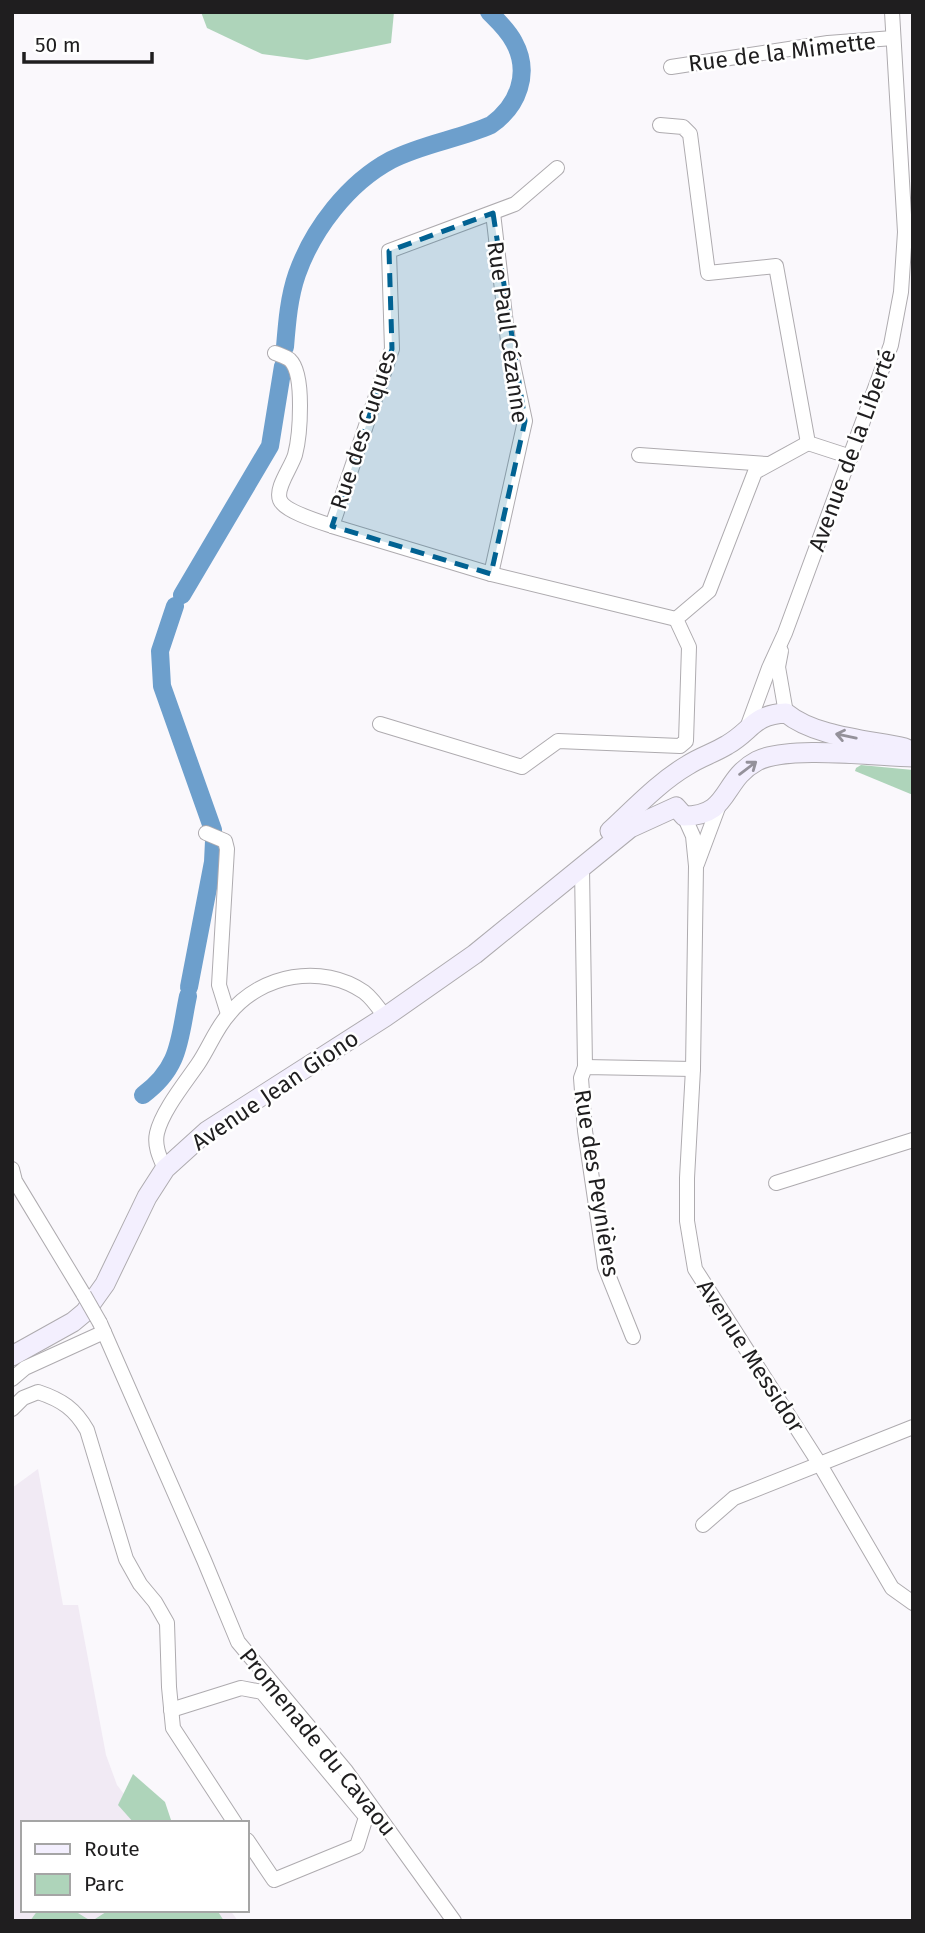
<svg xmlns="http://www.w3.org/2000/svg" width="925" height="1933" font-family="'Fira Sans',sans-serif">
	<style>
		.built { fill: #f1eaf4 }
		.green { fill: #aed4ba }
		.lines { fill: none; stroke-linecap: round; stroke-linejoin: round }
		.canal { stroke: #6d9fcc; stroke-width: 18 }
		.street-casing { stroke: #aeabaf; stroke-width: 16 }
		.secondary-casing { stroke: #aeabaf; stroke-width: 21 }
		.street { stroke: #fff; stroke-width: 14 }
		.secondary { stroke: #f3effe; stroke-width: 19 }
		.street-bridge-casing { stroke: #aeabaf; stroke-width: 16; stroke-linecap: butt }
		.street-bridge { stroke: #fff; stroke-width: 14 }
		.oneway { stroke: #94919a }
		.marked { fill: #016292; fill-opacity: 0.2; stroke: #016292; stroke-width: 5; stroke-dasharray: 14 9; stroke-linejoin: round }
		.labels { text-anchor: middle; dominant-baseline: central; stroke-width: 5; stroke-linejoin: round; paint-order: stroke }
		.street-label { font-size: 23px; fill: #1f1e1f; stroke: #fff }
	</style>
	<rect width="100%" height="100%" fill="#faf8fc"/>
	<!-- built -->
	<path class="built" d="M 38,1469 L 63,1605 L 78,1605 L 106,1755 L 117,1785 L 146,1823 L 23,1823 L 23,1910 L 230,1910 L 238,1921 L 12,1921 L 12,1488 Z"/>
	<!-- green -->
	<g class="green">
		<path d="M 201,12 L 394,12 L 391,43 L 307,60 L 262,54 L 207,28 Z"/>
		<path d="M 861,765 L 913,770 L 913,795 L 855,771 L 856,768 Z"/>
		<path d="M 133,1774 L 165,1802 L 172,1823 L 134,1823 L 118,1805 Z"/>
		<path d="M 38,1910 L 73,1910 L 91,1921 L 30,1921 Z"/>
		<path d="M 109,1910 L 217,1910 L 224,1921 L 92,1921 Z"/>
	</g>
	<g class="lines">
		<!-- canal -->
		<g class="canal">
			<path d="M 285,347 C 287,322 289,297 297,274 C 313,229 348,183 391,160 C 422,144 459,139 491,125 C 518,106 531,73 514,42 C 508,30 498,21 489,12"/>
			<path d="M 182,595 L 270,446 L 283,366"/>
			<path d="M 175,606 L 160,651 L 162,686 L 213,830"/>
			<path d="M 189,987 L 213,862 L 214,841"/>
			<path d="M 143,1095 C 181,1067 179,1039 188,996"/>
		</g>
		<!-- street casing -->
		<g class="street-casing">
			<g id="street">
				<path d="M 671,67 L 828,43 L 893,38"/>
				<path d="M 660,125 L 683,127 L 690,134 L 708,273 L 776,266 L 808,443 L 851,457"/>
				<path d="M 557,168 L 515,204 L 389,251 L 392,349 L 332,526 L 491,574 L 676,619"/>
				<path d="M 275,353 C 280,355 287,357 290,360 C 305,374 300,436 295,455 C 291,468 275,488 280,500 C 284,511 320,522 332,526"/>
				<path d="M 639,455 L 767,464"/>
				<path d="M 491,574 L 525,421 L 508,341 L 493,213"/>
				<path d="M 781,651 L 778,667 L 786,713"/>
				<path d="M 380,724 L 522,767 L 558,741 L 680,746 L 686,741 L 689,647 L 676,619 L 709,591 L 755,472 L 808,443"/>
				<path d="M 747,728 L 769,668 L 785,633 L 891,345 L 901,292 L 905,232 L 892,12"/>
				<path d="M 684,816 L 693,836 L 696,866 L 693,1069 L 687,1178 L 687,1221 L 695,1269 L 819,1463 L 892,1588 L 913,1603"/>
				<path d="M 206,833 L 225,841 L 227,849 L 219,985 L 228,1014"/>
				<path d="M 697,864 L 719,805"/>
				<path d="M 582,868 L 585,1067"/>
				<path d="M 12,1169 L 15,1181 L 84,1295"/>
				<path d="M 165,1169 C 160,1158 154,1146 157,1133 C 162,1111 185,1083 198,1064 C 209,1048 216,1028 229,1014 C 261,974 322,963 364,992 C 373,999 379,1008 385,1017"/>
				<path d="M 776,1183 L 913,1140"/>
				<path d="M 100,1323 L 204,1560 L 238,1642 L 346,1771 L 454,1921"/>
				<path d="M 633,1337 L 605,1267 L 585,1131 L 581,1078 L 585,1067 L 693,1069"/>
				<path d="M 12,1379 L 25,1368 L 104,1332"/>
				<path d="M 12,1409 L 23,1398 L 38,1392 C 62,1400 75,1409 87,1430 L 126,1559 L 140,1584 L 155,1602 L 167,1623 L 169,1687 L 173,1728 L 235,1823"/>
				<path d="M 703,1525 L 734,1498 L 913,1427"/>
				<path d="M 171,1710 L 241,1688 L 262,1692 L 366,1817 L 357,1846 L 274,1880 L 247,1840"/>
			</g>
		</g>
		<!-- secondary casing -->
		<g class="secondary-casing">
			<g id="secondary">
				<path d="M 610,831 C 635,808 659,782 688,765 C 700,757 714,753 727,745 C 753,730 752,715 786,713 C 815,737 869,740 905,748"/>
				<path d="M 12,1356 L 73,1322 L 85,1312 L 105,1284 L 147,1197 L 165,1169 L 207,1131 L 385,1017 L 475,954 L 630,828 L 676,807 L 684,816 C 731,816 721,780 757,761 C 788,745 875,756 913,757"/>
			</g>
		</g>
		<!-- street -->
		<use href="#street" class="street"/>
		<!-- secondary -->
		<use href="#secondary" class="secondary"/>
		<!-- street-bridge casing -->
		<g class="street-bridge-casing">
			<path id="street-bridge" d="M 84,1295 L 100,1323"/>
		</g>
		<!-- street-bridge -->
		<use href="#street-bridge" class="street-bridge"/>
	</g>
	<!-- one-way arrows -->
	<defs><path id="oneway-shaft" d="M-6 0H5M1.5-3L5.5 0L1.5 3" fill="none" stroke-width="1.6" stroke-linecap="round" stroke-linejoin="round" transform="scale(1.75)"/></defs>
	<g class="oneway">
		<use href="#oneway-shaft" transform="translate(846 736) rotate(-168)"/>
		<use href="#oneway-shaft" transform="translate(748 768) rotate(-37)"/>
	</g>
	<!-- marked area -->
	<path class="marked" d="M 493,213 L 525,421 L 491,574 L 332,526 L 392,349 L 389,251 Z"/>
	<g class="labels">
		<!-- street labels -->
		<g class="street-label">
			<text transform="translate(782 52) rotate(-7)">Rue de la Mimette</text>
			<text transform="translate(508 332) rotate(82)">Rue Paul Cézanne</text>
			<text transform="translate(363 430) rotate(-72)">Rue des Cuques</text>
			<text transform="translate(852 450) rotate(-70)">Avenue de la Liberté</text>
			<text transform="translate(275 1090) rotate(-34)">Avenue Jean Giono</text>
			<text transform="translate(597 1183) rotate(81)">Rue des Peynières</text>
			<text transform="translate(751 1356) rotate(57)">Avenue Messidor</text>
			<text transform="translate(318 1742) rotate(51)">Promenade du Cavaou</text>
		</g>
	</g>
	<!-- border -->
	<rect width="925" height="1933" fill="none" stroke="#1f1e1f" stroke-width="28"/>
	<!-- legend -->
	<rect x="21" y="1821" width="228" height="91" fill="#ffffff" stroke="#a5a5a5" stroke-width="2"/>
	<rect x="35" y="1844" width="35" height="10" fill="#f3effe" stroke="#a5a5a5" stroke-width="2"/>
	<text x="84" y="1856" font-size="21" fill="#1f1e1f">Route</text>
	<rect x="35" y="1874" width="35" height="21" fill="#aed4ba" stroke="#a5a5a5" stroke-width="2"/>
	<text x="84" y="1891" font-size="21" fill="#1f1e1f">Parc</text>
	<!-- scale -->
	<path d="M24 52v10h128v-10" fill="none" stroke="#1f1e1f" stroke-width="3.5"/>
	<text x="35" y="52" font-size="21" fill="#1f1e1f" stroke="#ffffff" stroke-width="5" paint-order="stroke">50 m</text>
</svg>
